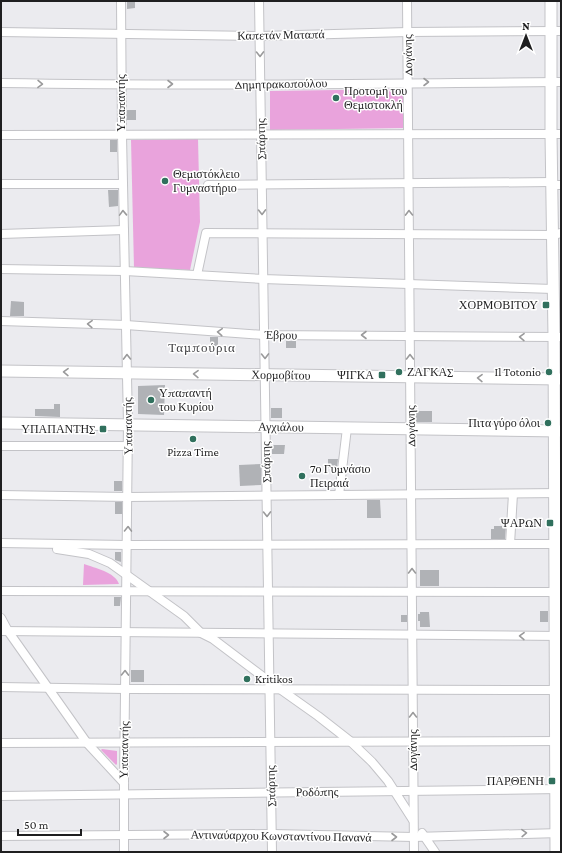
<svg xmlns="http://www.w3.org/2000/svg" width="562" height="853" font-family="'Crimson Pro',serif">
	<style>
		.green { fill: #e9a3dc }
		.building { fill: #b0b2b6 }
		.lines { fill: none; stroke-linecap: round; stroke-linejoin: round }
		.street-casing { stroke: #c3c3c7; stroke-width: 10 }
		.secondary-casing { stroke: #c3c3c7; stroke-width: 13 }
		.street { stroke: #fff; stroke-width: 8 }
		.secondary { stroke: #fff; stroke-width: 11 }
		.oneway { stroke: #9a9a9b }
		.poi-dot { fill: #30705d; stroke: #fff; stroke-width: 1.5 }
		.labels { text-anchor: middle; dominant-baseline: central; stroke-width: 3; stroke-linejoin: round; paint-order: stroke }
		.street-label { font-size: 12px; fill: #1f1f20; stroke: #fff }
		.poi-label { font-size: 12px; fill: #1f1f20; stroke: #fff; text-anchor: end }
		.neighbourhood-label { font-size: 13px; letter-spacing: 1px; fill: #434346; stroke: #fff }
	</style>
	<rect width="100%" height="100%" fill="#ebebef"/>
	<!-- green -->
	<g class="green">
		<path d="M 405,89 L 405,128 L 270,130 L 270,91 Z"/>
		<path d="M 198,139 L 200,222 L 190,270 L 134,268 L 131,140 Z"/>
		<path d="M 84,564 C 95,568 115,572 119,584 L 83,585 Z"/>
		<path d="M 102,749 L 117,751 L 117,764 L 116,765 L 101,750 Z"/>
	</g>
	<!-- building -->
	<g class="building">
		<path d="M 127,1 L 135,1 L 135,8 L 127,9 Z"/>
		<rect x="127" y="110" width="9" height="10"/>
		<rect x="110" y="140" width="7" height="12"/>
		<path d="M 108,190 L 118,190 L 118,206 L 109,207 Z"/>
		<path d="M 11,301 L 24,302 L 24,316 L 10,316 Z"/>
		<rect x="210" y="337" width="8" height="9"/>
		<rect x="286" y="341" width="10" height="7"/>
		<path d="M 165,385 L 164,415 L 138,414 L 138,386 Z"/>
		<path d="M 54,404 L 60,404 L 60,417 L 35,416 L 35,409 L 54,409 Z"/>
		<rect x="271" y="408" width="11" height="10"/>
		<rect x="416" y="411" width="16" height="11"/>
		<path d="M 272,445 L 285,445 L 284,454 L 272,454 Z"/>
		<path d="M 328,459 L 338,459 L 337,468 L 328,468 Z"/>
		<path d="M 261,464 L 261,485 L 240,486 L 239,465 Z"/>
		<rect x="114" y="481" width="8" height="10"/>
		<path d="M 367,500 L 380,500 L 381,518 L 367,518 Z"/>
		<rect x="115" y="502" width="7" height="12"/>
		<path d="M 494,526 L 506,526 L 505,539 L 491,539 L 491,529 L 494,529 Z"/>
		<path d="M 115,552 L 121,552 L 121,562 L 115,560 Z"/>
		<rect x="420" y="570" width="19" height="16"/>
		<path d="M 114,597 L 121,597 L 120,606 L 114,606 Z"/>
		<rect x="540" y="611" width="8" height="11"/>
		<path d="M 420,612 L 429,612 L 430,627 L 420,627 L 420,621 L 418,621 L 418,614 L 420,614 Z"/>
		<rect x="401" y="615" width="6" height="7"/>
		<rect x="131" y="670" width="13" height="12"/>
	</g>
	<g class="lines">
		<!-- street casing -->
		<g class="street-casing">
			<g id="street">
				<path d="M 121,1 L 122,135 L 128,424 L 124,783 L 124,852"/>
				<path d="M 259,1 L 272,852"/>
				<path d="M 407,1 L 414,852"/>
				<path d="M 1,32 L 260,36 L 408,32 L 561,31"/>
				<path d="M 1,83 C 188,86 374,84 561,82"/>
				<path d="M 1,135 L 561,134"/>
				<path d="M 1,184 L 123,184"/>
				<path d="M 208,185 L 552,182"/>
				<path d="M 552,185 L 561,185"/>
				<path d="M 1,234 L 124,230"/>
				<path d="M 1,269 L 125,271 L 263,279 L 553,289"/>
				<path d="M 197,275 L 206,233 L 553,235 L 561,233"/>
				<path d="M 1,321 L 126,325 L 264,335 L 561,337"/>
				<path d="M 1,446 L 128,446"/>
				<path d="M 1,495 L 128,497 L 561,493"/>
				<path d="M 339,495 L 347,428"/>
				<path d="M 1,543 L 127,545 L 561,544"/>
				<path d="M 510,544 L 513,494"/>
				<path d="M 57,549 L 89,554 L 110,563 L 184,616 L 201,633 L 213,639 L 270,682 L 318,716 L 350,741 L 372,762 L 388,781 L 413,820"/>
				<path d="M 1,591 L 561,592"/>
				<path d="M 1,618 L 8,631 L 87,743 L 124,783"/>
				<path d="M 1,631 L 561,636"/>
				<path d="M 1,687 L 125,689 L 561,690"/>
				<path d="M 1,743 L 560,741"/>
				<path d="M 1,796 L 560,789"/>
				<path d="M 422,833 L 435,852"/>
				<path d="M 1,836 L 272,834 L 414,837 L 560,833"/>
			</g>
		</g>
		<!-- secondary casing -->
		<g class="secondary-casing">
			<g id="secondary">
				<path d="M 551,1 L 551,134 L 554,337 L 556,852"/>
				<path d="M 1,371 L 560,379"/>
				<path d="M 1,423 L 560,431"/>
			</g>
		</g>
		<!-- street -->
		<use href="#street" class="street"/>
		<!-- secondary -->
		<use href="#secondary" class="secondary"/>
	</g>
	<!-- one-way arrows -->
	<defs><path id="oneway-chevron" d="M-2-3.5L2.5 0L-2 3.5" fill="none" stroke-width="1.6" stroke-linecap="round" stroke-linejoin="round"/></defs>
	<g class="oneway">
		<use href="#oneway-chevron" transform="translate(260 54) rotate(89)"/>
		<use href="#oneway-chevron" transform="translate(426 82)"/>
		<use href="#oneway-chevron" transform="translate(40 84) rotate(1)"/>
		<use href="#oneway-chevron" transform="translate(170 84)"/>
		<use href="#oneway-chevron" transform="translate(262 212) rotate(89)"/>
		<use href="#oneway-chevron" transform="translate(123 213) rotate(-92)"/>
		<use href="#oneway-chevron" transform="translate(409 213) rotate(-91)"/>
		<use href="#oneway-chevron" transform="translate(90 324) rotate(-178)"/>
		<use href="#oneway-chevron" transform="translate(220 332) rotate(-176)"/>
		<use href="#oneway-chevron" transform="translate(364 335) rotate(-180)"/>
		<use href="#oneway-chevron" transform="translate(522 337) rotate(-179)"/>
		<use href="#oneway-chevron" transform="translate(265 356) rotate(89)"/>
		<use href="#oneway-chevron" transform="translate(127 357) rotate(-91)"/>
		<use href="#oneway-chevron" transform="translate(410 357) rotate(-90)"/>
		<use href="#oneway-chevron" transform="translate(66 372) rotate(-179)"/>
		<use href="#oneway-chevron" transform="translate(196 374) rotate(-179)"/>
		<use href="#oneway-chevron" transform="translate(480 378) rotate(-179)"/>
		<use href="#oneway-chevron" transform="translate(267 514) rotate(89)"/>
		<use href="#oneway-chevron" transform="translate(128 529) rotate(-89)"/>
		<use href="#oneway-chevron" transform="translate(412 571) rotate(-90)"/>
		<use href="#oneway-chevron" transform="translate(522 636) rotate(-179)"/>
		<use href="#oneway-chevron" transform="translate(125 673) rotate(-89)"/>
		<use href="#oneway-chevron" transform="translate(413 715) rotate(-90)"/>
		<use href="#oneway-chevron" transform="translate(524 833) rotate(-2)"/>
		<use href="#oneway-chevron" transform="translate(166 835)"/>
		<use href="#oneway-chevron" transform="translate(394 837)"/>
	</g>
	<!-- markers -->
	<g class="poi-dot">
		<circle cx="336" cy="98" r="4"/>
		<circle cx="165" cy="181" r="4"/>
		<rect x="542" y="301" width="8" height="8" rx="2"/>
		<circle cx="399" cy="372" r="4"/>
		<circle cx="549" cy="372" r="4"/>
		<rect x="378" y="371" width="8" height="8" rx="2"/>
		<circle cx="151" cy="400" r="4"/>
		<circle cx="548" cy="423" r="4"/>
		<rect x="99" y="425" width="8" height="8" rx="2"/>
		<circle cx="193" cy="439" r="4"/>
		<circle cx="302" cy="476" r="4"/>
		<rect x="546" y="519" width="8" height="8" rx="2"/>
		<circle cx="247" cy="679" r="4"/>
		<rect x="548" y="777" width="8" height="8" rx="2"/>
	</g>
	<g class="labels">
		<!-- street labels -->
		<g class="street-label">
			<text transform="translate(281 35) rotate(-1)">Καπετάν Ματαπά</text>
			<text transform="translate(408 55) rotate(-91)">Δογάνης</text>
			<text transform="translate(281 84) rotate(-1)">Δημητρακοπούλου</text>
			<text transform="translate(121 103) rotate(-90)">Υπαπαντής</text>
			<text transform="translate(261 139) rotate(-91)">Σπάρτης</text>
			<text transform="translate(281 335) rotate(1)">Έβρου</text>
			<text transform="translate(281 375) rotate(1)">Χορμοβίτου</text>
			<text transform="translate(128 426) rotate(-91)">Υπαπαντής</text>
			<text transform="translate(411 426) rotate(-91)">Δογάνης</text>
			<text transform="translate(281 427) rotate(1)">Αγχιάλου</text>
			<text transform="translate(266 462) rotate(-91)">Σπάρτης</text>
			<text transform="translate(124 750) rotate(-89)">Υπαπαντής</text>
			<text transform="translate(413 750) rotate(-90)">Δογάνης</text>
			<text transform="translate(271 786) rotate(-91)">Σπάρτης</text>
			<text transform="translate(317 792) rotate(-1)">Ροδόπης</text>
			<text transform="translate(281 836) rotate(1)">Αντιναύαρχου Κωνσταντίνου Πανανά</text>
		</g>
		<!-- poi labels -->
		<g class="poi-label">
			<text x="344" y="91" text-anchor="start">Προτομή του<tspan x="344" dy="14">Θεμιστοκλή</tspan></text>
			<text x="173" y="174" text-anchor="start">Θεμιστόκλειο<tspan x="173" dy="14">Γυμναστήριο</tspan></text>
			<text x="538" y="305">ΧΟΡΜΟΒΙΤΟΥ</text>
			<text x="407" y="372" text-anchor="start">ΖΑΓΚΑΣ</text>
			<text x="541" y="372">Il Totonio</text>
			<text x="374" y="375">ΨΙΓΚΑ</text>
			<text x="159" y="393" text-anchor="start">Υπαπαντή<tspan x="159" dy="14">του Κυρίου</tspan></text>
			<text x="540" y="423">Πιτα γύρο όλοι</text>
			<text x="95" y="429">ΥΠΑΠΑΝΤΗΣ</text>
			<text x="193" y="452" text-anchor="middle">Pizza Time</text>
			<text x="310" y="469" text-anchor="start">7ο Γυμνάσιο<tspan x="310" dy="14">Πειραιά</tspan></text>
			<text x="542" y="523">ΨΑΡΩΝ</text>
			<text x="255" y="679" text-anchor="start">Kritikos</text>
			<text x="544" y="781">ΠΑΡΘΕΝΗ</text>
		</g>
		<!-- neighbourhood labels -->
		<g class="neighbourhood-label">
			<text x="202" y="347">Ταμπούρια</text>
		</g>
	</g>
	<!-- border -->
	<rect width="562" height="853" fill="none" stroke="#1f1f20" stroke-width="4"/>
	<!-- north arrow -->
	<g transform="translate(526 36)" stroke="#ffffff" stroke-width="3" paint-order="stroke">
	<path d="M0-3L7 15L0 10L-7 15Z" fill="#1f1f20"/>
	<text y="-6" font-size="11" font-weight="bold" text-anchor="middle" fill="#1f1f20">N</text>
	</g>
	<!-- scale -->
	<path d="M18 829v6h63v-6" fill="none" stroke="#1f1f20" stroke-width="2"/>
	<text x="24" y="829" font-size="12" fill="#1f1f20" stroke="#ffffff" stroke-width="3" paint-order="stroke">50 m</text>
</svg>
